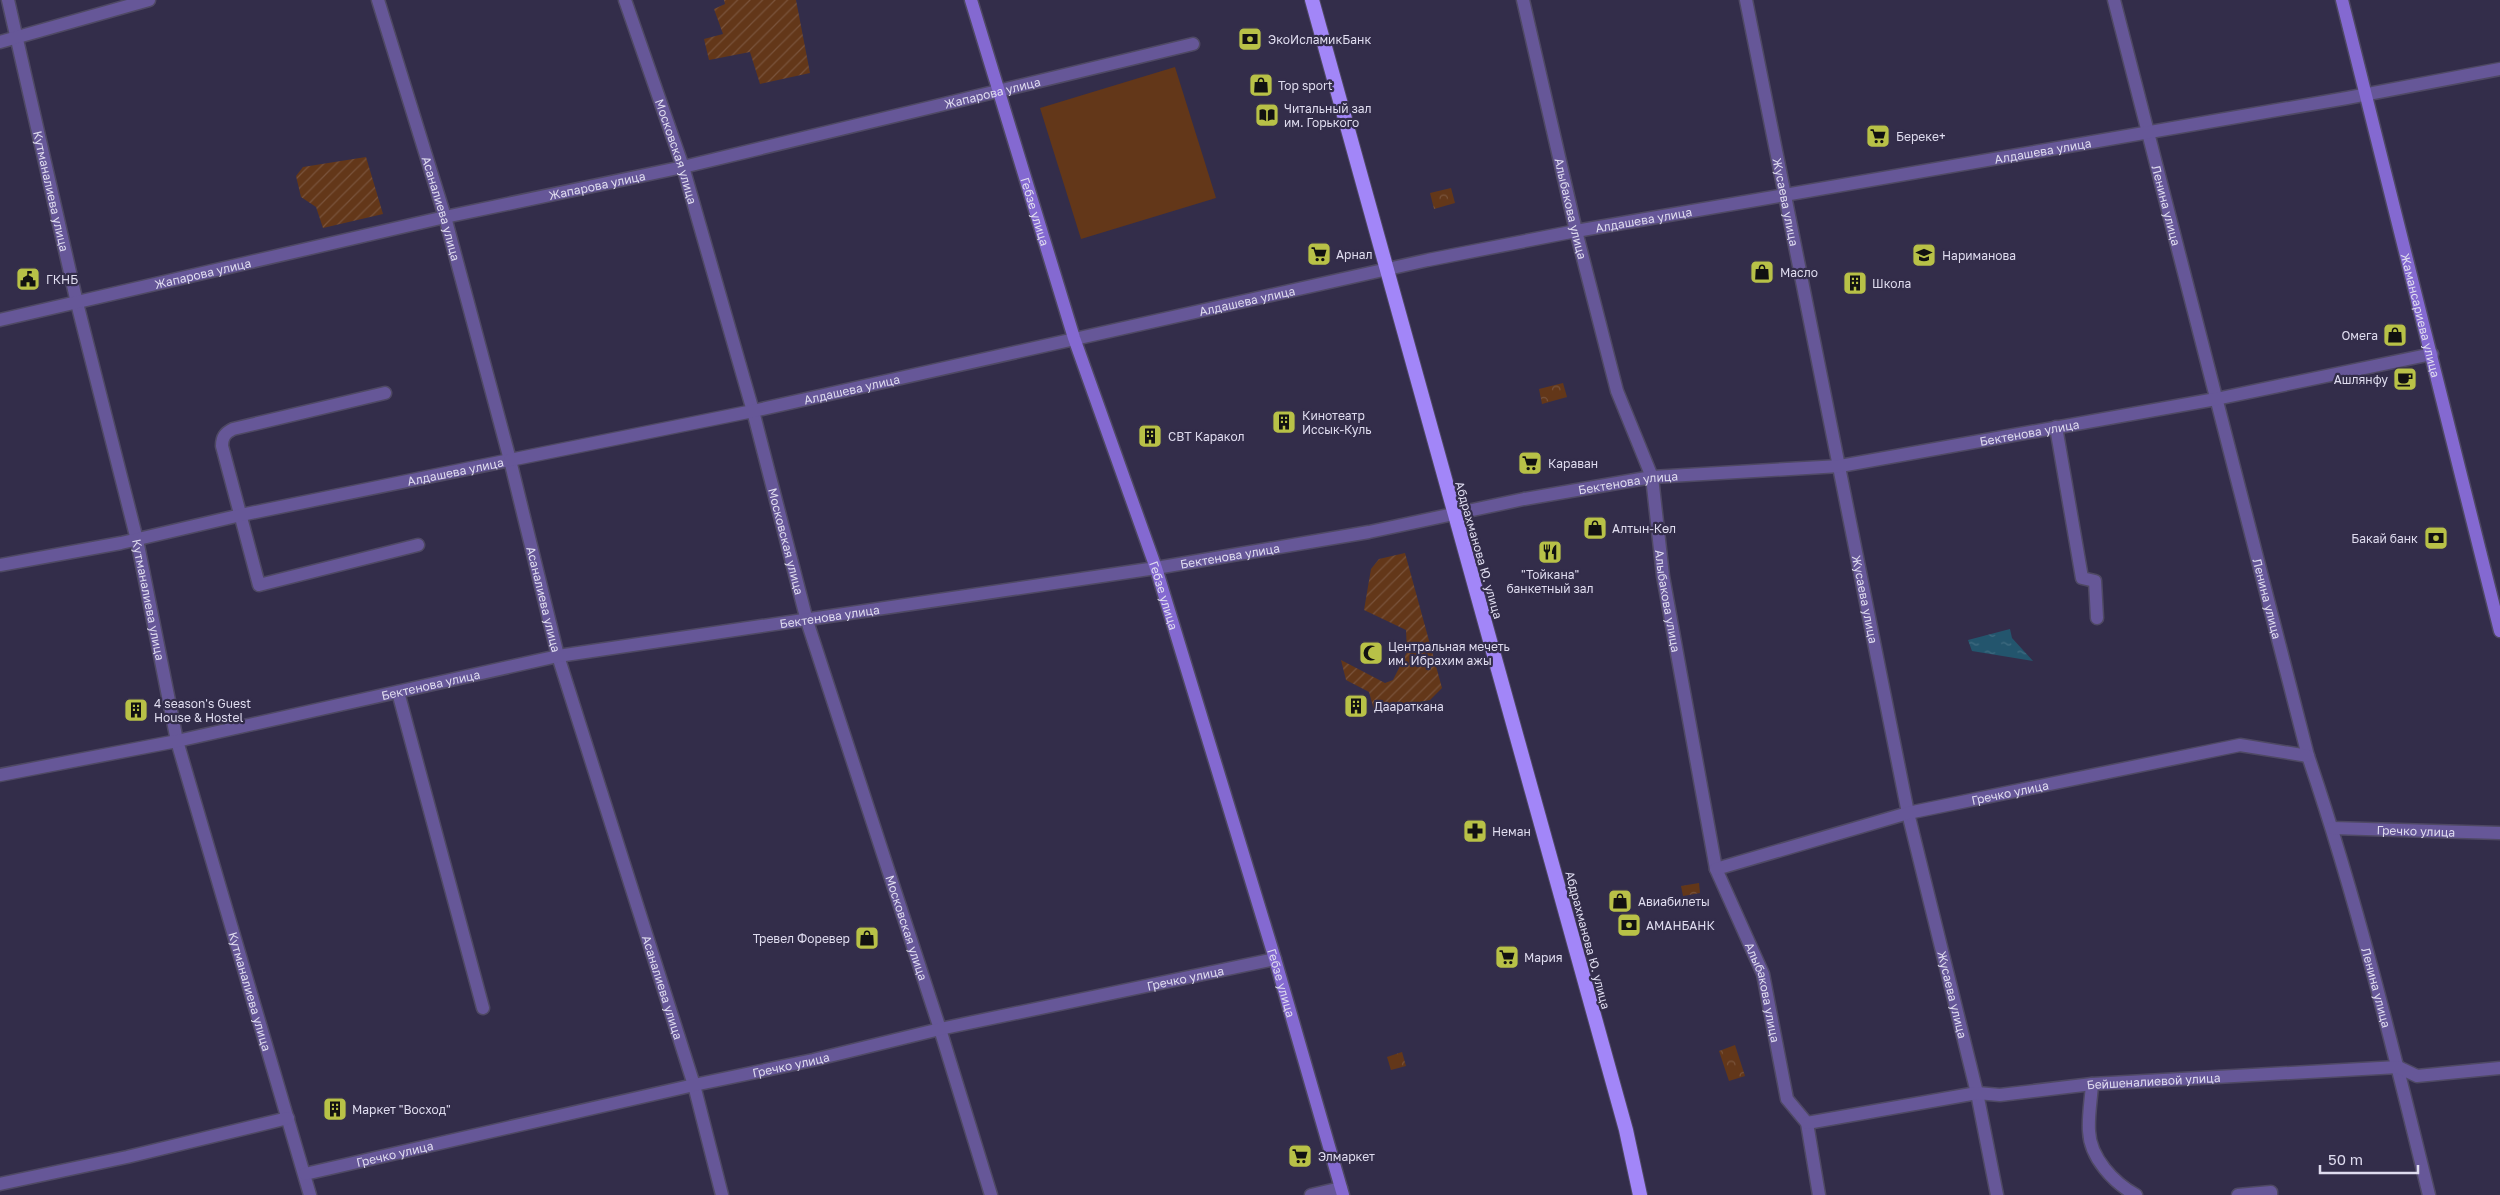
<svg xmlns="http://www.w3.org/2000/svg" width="2500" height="1195" font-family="'Golos Text',sans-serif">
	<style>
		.grass { fill: #633719 }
		.park { fill: url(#park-crowns) }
		.garden { fill: url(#garden-furrows) }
		.water { fill: url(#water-ripples) }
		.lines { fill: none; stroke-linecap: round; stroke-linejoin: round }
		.minor-casing { stroke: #4f4964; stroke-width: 15 }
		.tertiary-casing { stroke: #4f4964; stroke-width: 15 }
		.secondary-casing { stroke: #4f4964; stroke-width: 15 }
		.trunk-casing { stroke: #4f4964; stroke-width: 16 }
		.minor { stroke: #665798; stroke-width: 12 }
		.tertiary { stroke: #665798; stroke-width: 12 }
		.secondary { stroke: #8469d1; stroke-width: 12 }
		.trunk { stroke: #a286f8; stroke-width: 14 }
		.labels { text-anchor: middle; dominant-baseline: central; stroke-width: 4.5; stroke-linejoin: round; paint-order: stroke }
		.poi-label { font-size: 12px; fill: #dfdcef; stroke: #332d4a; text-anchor: start }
		.street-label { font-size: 12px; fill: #dfdcef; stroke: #332d4a }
	</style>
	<defs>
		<pattern id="park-crowns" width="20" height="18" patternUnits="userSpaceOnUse" patternTransform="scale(1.25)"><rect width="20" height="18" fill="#633719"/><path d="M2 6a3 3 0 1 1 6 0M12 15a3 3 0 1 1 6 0" fill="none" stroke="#79533b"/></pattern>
		<pattern id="garden-furrows" width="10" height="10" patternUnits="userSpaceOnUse" patternTransform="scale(1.25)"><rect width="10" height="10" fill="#633719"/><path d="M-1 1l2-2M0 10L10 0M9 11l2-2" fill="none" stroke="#79533b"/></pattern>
		<pattern id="water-ripples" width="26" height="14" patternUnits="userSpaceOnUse" patternTransform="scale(1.25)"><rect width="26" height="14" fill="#23556d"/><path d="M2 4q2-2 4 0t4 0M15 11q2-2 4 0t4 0" fill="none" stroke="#426d82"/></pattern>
	</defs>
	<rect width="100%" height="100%" fill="#332d4a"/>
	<!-- grass -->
	<path class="grass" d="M 1175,67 L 1216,198 L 1081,239 L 1040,108 Z"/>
	<!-- park -->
	<g class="park">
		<path d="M 1451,188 L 1455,203 L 1434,209 L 1430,193 Z"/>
		<path d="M 1563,383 L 1567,397 L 1542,404 L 1539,389 Z"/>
		<path d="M 1699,883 L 1700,893 L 1683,896 L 1681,886 Z"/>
		<path d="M 1735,1045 L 1745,1076 L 1729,1081 L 1719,1051 Z"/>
		<path d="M 1402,1052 L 1406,1066 L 1391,1070 L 1387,1057 Z"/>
	</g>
	<!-- garden -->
	<g class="garden">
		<path d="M 724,0 L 796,0 L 810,73 L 760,84 L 750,52 L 709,60 L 704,39 L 723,34 L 714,9 L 725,4 Z"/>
		<path d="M 366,157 L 383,214 L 323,228 L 316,207 L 301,197 L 296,176 L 303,167 Z"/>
		<path d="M 1405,553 L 1442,688 L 1430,700 L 1374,710 L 1369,692 L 1346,680 L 1341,660 L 1385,683 L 1393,680 L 1407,652 L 1406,630 L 1364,610 L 1371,569 L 1379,559 Z"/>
	</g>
	<!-- water -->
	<path class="water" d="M 2010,629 L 2012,638 L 2033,661 L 1972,651 L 1968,640 Z"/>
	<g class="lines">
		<!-- minor casing -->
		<g class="minor-casing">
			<g id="minor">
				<path id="s1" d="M 8,0 L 77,303 L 137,540 L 177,741 L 310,1195"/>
				<path id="s2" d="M 378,0 L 445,217 L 510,460 L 558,656 L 694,1085 L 722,1195"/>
				<path id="s3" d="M 625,0 L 683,167 L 753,411 L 807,621 L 940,1029 L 991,1195"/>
				<path id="s4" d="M 1523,0 L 1576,231 L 1617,391 L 1652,477 L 1663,576 L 1716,869 L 1763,974 L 1787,1099 L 1807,1123 L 1819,1195"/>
				<path id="s5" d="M 1746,0 L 1908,813 L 1977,1093 L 1997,1195"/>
				<path id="s6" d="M 2114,0 L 2308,756 C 2357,900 2393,1048 2429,1195"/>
				<path d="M 0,42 L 149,0"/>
				<path id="s7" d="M 0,320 L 445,217 L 683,167 L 1193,44"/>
				<path d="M 385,393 L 233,429 C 225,433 222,437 222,446 L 259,585 L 418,545"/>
				<path d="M 2056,427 L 2082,578 L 2095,581 L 2097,618"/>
				<path id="s8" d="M 0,565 L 121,543 L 241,515 L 510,460"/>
				<path d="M 398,692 L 483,1008"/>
				<path id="s9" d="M 0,775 L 177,741 L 558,656 L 1156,568 L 1369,532 L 1524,499 L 1652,477 L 1840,466 L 2216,399 L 2432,354"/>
				<path id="s10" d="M 2332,828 L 2500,833"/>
				<path id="s11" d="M 1716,869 L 1908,813 L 2240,745 L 2308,756"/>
				<path d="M 2092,1084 C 2091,1100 2088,1116 2089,1131 C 2090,1158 2114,1183 2136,1195"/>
				<path id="s12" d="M 1807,1123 L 1977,1093 L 2000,1095 L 2092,1084 L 2398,1067 L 2417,1076 L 2500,1068"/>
				<path id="s13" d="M 305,1174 L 694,1085 L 813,1060 L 940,1029 L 1275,959"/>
				<path d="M 0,1184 L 127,1157 L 288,1118"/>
				<path d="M 1311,1195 L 1341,1188"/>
				<path d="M 2238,1195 L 2271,1192 L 2271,1195"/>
			</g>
		</g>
		<!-- tertiary casing -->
		<g class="tertiary-casing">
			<g id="tertiary">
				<path id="s14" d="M 510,460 L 753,411 L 1428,260 L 1576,231 L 2347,98 L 2500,69"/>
			</g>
		</g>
		<!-- secondary casing -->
		<g class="secondary-casing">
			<g id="secondary">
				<path id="s15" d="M 971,0 L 1074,338 L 1156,568 L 1275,959 L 1343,1195"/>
				<path id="s16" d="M 2342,0 L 2500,631"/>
			</g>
		</g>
		<!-- trunk casing -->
		<g class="trunk-casing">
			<path id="trunk" d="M 1312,0 L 1626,1130 L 1640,1195"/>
		</g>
		<!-- minor -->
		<use href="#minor" class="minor"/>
		<!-- tertiary -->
		<use href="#tertiary" class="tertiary"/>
		<!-- secondary -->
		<use href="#secondary" class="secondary"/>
		<!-- trunk -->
		<use href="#trunk" class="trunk"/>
	</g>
	<!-- icons -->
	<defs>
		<g id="bank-square" transform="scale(1.25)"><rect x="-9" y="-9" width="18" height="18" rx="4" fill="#b8c147" stroke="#332d4a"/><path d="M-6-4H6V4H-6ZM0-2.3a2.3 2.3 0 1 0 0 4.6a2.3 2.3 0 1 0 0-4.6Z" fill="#111"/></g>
		<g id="shop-square" transform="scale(1.25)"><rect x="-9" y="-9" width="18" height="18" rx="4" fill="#b8c147" stroke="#332d4a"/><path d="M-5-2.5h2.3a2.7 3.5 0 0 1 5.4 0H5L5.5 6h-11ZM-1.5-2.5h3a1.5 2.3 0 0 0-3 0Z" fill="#111"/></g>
		<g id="library-square" transform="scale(1.25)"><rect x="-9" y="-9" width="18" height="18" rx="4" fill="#b8c147" stroke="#332d4a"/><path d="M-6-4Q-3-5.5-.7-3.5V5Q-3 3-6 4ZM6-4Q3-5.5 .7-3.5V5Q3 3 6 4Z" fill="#111"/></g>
		<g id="supermarket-square" transform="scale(1.25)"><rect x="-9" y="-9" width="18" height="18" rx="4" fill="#b8c147" stroke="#332d4a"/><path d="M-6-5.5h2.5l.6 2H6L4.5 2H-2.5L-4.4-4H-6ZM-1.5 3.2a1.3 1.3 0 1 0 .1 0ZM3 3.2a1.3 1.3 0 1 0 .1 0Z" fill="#111"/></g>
		<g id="school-square" transform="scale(1.25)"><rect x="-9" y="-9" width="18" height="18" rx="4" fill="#b8c147" stroke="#332d4a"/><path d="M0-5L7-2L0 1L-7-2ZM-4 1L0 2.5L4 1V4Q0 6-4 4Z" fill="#111"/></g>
		<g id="civic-square" transform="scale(1.25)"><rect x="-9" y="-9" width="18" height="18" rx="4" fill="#b8c147" stroke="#332d4a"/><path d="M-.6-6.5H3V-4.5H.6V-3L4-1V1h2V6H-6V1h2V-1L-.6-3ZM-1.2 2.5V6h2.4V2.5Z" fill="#111"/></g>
		<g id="building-square" transform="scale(1.25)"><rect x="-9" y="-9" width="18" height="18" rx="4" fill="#b8c147" stroke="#332d4a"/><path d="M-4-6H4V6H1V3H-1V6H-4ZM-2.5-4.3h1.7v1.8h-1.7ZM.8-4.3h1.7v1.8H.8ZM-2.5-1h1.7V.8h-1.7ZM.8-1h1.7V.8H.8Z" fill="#111"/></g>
		<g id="cafe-square" transform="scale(1.25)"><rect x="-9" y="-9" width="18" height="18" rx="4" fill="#b8c147" stroke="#332d4a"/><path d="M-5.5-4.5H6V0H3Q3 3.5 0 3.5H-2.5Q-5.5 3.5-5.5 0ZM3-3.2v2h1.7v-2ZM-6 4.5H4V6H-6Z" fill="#111"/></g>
		<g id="restaurant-square" transform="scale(1.25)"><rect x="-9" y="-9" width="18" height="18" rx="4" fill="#b8c147" stroke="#332d4a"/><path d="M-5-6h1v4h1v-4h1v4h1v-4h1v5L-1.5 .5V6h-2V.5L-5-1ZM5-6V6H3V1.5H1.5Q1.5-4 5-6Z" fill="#111"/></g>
		<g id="mosque-square" transform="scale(1.25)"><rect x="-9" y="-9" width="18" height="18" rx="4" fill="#b8c147" stroke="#332d4a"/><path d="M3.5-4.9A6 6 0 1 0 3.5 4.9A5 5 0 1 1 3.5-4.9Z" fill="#111"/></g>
		<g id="pharmacy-square" transform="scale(1.25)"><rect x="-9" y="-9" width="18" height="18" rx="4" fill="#b8c147" stroke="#332d4a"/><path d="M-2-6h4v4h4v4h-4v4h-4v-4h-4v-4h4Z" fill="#111"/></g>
	</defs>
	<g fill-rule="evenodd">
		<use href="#bank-square" x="1250" y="39"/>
		<use href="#shop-square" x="1261" y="85"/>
		<use href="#library-square" x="1267" y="115"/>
		<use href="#supermarket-square" x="1878" y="136"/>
		<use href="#supermarket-square" x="1319" y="254"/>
		<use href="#school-square" x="1924" y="255"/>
		<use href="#shop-square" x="1762" y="272"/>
		<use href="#civic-square" x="28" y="279"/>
		<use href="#building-square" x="1855" y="283"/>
		<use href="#shop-square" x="2395" y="335"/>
		<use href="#cafe-square" x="2405" y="379"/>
		<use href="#building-square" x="1284" y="422"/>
		<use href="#building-square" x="1150" y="436"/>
		<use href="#supermarket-square" x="1530" y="463"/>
		<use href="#shop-square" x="1595" y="528"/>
		<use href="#bank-square" x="2436" y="538"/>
		<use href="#restaurant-square" x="1550" y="552"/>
		<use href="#mosque-square" x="1371" y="653"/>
		<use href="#building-square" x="1356" y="706"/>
		<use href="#building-square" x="136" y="710"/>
		<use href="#pharmacy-square" x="1475" y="831"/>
		<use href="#shop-square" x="1620" y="901"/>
		<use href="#bank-square" x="1629" y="925"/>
		<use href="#shop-square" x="867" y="938"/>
		<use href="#supermarket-square" x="1507" y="957"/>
		<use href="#building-square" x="335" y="1109"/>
		<use href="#supermarket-square" x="1300" y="1156"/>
	</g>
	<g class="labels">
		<!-- poi labels -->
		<g class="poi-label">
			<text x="1268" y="39">ЭкоИсламикБанк</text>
			<text x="1278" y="85">Top sport</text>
			<text x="1284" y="108">Читальный зал<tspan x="1284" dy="14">им. Горького</tspan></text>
			<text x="1896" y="136">Береке+</text>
			<text x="1336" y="254">Арнал</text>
			<text x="1942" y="255">Нариманова</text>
			<text x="1780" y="272">Масло</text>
			<text x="46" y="279">ГКНБ</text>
			<text x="1872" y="283">Школа</text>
			<text x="2378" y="335" text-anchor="end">Омега</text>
			<text x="2388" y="379" text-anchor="end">Ашлянфу</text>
			<text x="1302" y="415">Кинотеатр<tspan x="1302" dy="14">Иссык-Куль</tspan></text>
			<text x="1168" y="436">СВТ Каракол</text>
			<text x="1548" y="463">Караван</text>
			<text x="1612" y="528">Алтын-Көл</text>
			<text x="2418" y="538" text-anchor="end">Бакай банк</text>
			<text x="1550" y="574" text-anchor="middle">"Тойкана"<tspan x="1550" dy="14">банкетный зал</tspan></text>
			<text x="1388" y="646">Центральная мечеть<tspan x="1388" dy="14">им. Ибрахим ажы</tspan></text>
			<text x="154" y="703">4 season's Guest<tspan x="154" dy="14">House &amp; Hostel</tspan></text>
			<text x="1374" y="706">Даараткана</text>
			<text x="1492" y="831">Неман</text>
			<text x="1638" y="901">Авиабилеты</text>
			<text x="1646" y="925">АМАНБАНК</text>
			<text x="850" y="938" text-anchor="end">Тревел Форевер</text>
			<text x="1524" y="957">Мария</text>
			<text x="352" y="1109">Маркет "Восход"</text>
			<text x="1318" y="1156">Элмаркет</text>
		</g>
		<!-- street labels -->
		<g class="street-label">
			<text stroke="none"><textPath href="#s7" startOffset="1018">Жапарова улица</textPath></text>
			<text stroke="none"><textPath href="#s14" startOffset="1564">Алдашева улица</textPath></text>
			<text stroke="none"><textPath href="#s3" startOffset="160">Московская улица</textPath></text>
			<text stroke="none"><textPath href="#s7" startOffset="612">Жапарова улица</textPath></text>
			<text stroke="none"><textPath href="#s1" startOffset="196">Кутманалиева улица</textPath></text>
			<text stroke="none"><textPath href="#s5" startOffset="206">Жусаева улица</textPath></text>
			<text stroke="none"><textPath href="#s6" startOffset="212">Ленина улица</textPath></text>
			<text stroke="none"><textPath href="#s2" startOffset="218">Асаналиева улица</textPath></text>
			<text stroke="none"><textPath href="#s4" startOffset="214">Алыбакова улица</textPath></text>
			<text stroke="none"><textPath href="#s15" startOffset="221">Гебзе улица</textPath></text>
			<text stroke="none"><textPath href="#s14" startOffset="1159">Алдашева улица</textPath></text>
			<text stroke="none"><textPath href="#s7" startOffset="208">Жапарова улица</textPath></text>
			<text stroke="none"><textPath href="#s14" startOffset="754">Алдашева улица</textPath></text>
			<text stroke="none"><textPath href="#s16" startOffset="325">Жамансариева улица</textPath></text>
			<text stroke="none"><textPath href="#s14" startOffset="349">Алдашева улица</textPath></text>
			<text stroke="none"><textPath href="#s9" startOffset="2060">Бектенова улица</textPath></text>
			<text stroke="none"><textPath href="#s8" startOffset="465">Алдашева улица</textPath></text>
			<text stroke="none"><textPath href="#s9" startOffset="1655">Бектенова улица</textPath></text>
			<text stroke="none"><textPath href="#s3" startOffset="565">Московская улица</textPath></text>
			<text transform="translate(1479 550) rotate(74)">Абдрахманова Ю. улица</text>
			<text stroke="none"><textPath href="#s9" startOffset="1250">Бектенова улица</textPath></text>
			<text stroke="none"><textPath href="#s15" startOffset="626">Гебзе улица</textPath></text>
			<text stroke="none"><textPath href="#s2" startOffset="622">Асаналиева улица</textPath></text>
			<text stroke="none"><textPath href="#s5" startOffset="611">Жусаева улица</textPath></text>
			<text stroke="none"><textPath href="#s6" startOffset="618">Ленина улица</textPath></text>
			<text stroke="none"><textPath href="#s1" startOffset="616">Кутманалиева улица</textPath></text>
			<text stroke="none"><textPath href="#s4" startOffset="620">Алыбакова улица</textPath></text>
			<text stroke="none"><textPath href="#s9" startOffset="845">Бектенова улица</textPath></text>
			<text stroke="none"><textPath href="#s9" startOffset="440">Бектенова улица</textPath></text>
			<text stroke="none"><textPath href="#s11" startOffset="304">Гречко улица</textPath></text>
			<text stroke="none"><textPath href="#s10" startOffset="84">Гречко улица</textPath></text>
			<text stroke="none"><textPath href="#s3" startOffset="970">Московская улица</textPath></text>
			<text transform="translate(1588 940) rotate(75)">Абдрахманова Ю. улица</text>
			<text stroke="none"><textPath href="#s13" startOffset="902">Гречко улица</textPath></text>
			<text stroke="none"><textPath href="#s15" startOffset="1031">Гебзе улица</textPath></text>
			<text stroke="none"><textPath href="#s2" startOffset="1028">Асаналиева улица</textPath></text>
			<text stroke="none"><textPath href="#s6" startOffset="1022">Ленина улица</textPath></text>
			<text stroke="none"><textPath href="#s1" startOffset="1021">Кутманалиева улица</textPath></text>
			<text stroke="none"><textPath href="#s4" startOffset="1025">Алыбакова улица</textPath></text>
			<text stroke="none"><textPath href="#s5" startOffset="1016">Жусаева улица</textPath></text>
			<text stroke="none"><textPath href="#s13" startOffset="498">Гречко улица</textPath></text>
			<text stroke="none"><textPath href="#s12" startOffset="350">Бейшеналиевой улица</textPath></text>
			<text stroke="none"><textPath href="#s13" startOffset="92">Гречко улица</textPath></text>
		</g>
	</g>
	<!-- scale -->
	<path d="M2320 1165v8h98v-8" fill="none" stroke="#dfdcef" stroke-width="2.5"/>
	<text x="2328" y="1165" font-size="15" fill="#dfdcef" stroke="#332d4a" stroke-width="4" paint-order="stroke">50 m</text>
</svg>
